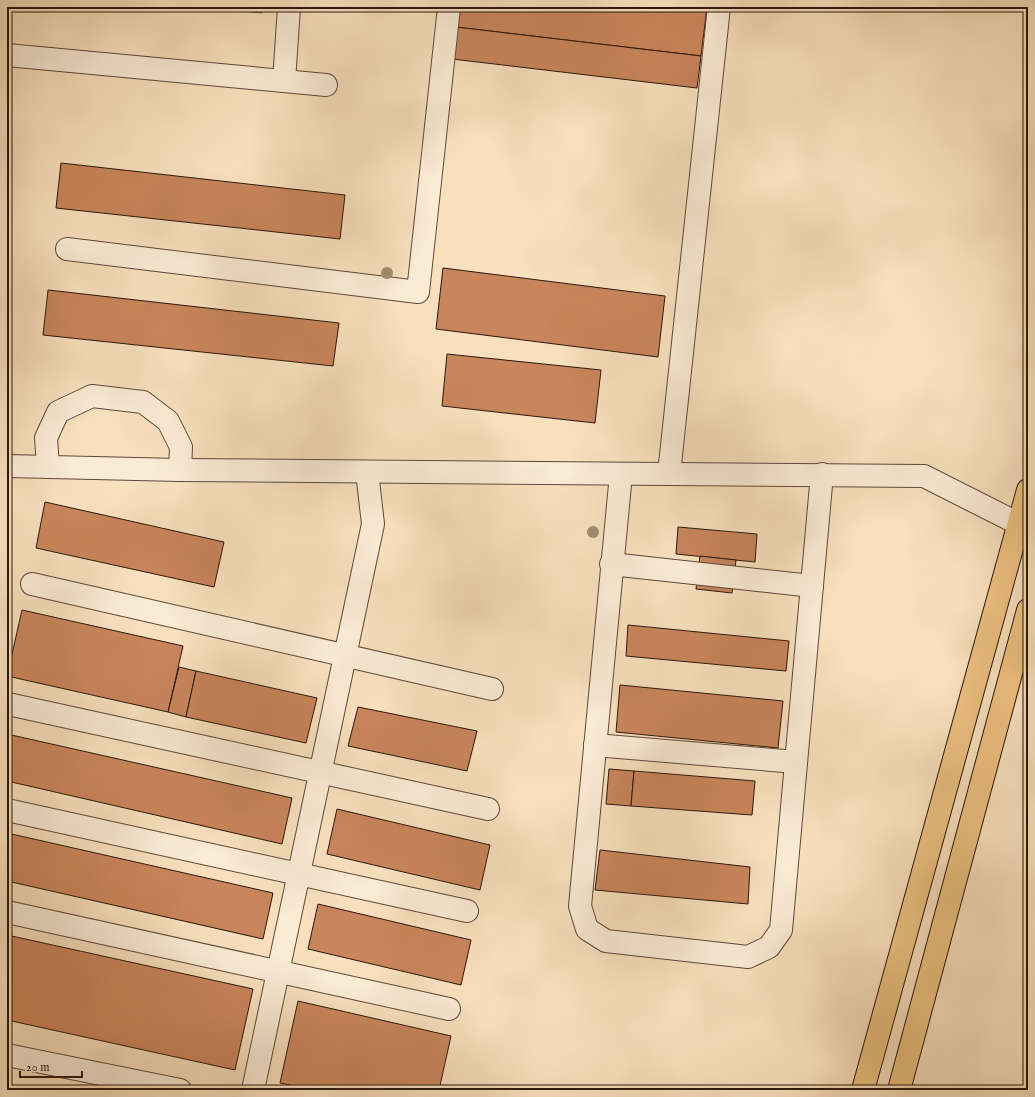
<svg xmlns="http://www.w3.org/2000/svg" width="1035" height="1097" font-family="'IM FELL English',serif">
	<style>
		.water { fill: #9dbdb3; stroke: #6f7a71 }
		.building { fill: #c9855b; stroke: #2b160d }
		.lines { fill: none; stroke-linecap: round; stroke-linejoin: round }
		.minor-casing { stroke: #5e4839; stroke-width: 24 }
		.highway-casing { stroke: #2b160d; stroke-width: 24 }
		.minor { stroke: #faebd5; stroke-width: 22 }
		.highway { stroke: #ecc07f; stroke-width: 22 }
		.tree { fill: #9f8e73 }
	</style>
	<rect width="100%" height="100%" fill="#f8e0be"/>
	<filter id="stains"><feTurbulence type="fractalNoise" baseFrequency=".005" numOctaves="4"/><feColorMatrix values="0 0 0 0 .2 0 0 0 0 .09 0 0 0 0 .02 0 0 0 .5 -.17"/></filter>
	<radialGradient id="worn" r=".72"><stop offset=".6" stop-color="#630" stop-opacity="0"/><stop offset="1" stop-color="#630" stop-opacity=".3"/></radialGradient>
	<!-- water -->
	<path class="water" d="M 196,7 L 263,7 L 262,13 Z"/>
	<!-- building -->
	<g class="building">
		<path d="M 459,7 L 707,7 L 701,56 L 456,27 Z"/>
		<path d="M 456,27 L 701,56 L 697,88 L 452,59 Z"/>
		<path d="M 61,163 L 345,195 L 340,239 L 56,208 Z"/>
		<path d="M 443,268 L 665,296 L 658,357 L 436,329 Z"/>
		<path d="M 48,290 L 339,323 L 333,366 L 43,335 Z"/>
		<path d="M 447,354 L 601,370 L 595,423 L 442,406 Z"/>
		<path d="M 45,502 L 224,542 L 214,587 L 36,548 Z"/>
		<path d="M 678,527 L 757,534 L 755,562 L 676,554 Z"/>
		<path d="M 700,556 L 736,560 L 732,593 L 696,589 Z"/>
		<path d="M 22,610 L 183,646 L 168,712 L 7,676 Z"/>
		<path d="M 628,625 L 789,641 L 786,671 L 626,656 Z"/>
		<path d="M 179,667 L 196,671 L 186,717 L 168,712 Z"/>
		<path d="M 196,671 L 317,698 L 306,743 L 186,717 Z"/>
		<path d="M 620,685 L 783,701 L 778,748 L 616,732 Z"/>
		<path d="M 358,707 L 477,731 L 467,771 L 348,746 Z"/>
		<path d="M 7,734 L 292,798 L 282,844 L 7,781 Z"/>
		<path d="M 609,769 L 634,771 L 631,806 L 606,804 Z"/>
		<path d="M 634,771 L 755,781 L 752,815 L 631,806 Z"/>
		<path d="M 337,809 L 490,845 L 480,890 L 327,854 Z"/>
		<path d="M 7,833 L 273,893 L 263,939 L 7,881 Z"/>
		<path d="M 600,850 L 750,867 L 748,904 L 595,890 Z"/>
		<path d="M 318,904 L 471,940 L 461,985 L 308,949 Z"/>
		<path d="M 7,935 L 253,989 L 235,1070 L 7,1020 Z"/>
		<path d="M 298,1001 L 451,1036 L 439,1090 L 313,1090 L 280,1083 Z"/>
	</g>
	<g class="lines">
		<!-- minor casing -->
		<g class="minor-casing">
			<g id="minor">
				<path d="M 7,55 L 326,85"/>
				<path d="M 284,81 L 289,7"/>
				<path d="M 67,249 L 418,292 L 449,7"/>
				<path d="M 7,466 L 180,470 L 924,476 L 1019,524"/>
				<path d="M 48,467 L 46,438 L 58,412 L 92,396 L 143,402 L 168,421 L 181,447 L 180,470"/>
				<path d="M 621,474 L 580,906 L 587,929 L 606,941 L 748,957 L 769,947 L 781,930 L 822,474"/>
				<path d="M 669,474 L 719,7"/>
				<path d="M 611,564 L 812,586"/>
				<path d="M 32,584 L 492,689"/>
				<path d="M 8,704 L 488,809"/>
				<path d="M 595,745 L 796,762"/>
				<path d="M 7,810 L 467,911"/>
				<path d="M 7,912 L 449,1009"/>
				<path d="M 7,1055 L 180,1090"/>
				<path d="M 253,1090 L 373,524 L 367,472"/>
			</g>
		</g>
		<!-- highway casing -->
		<g class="highway-casing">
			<g id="highway">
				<path d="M 863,1090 L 1028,490"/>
				<path d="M 899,1090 L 1028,610"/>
			</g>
		</g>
		<!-- minor -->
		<use href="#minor" class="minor"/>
		<!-- highway -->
		<use href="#highway" class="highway"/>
	</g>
	<!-- trees -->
	<g class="tree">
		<circle cx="387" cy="273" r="6"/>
		<circle cx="593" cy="532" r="6"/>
	</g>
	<!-- margin -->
	<rect width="1035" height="1097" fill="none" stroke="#f8e0be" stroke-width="24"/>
	<rect x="8" y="8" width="1019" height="1081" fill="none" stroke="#2b160d" stroke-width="2"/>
	<rect x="12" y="12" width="1011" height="1073" fill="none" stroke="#2b160d"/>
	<!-- scale -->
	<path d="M20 1071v6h62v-6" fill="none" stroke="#2b160d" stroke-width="2"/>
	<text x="26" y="1071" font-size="12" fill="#2b160d" stroke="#faebd5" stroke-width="3" paint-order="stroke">20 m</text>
	<rect width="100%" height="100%" filter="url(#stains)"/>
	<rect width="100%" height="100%" fill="url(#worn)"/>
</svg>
